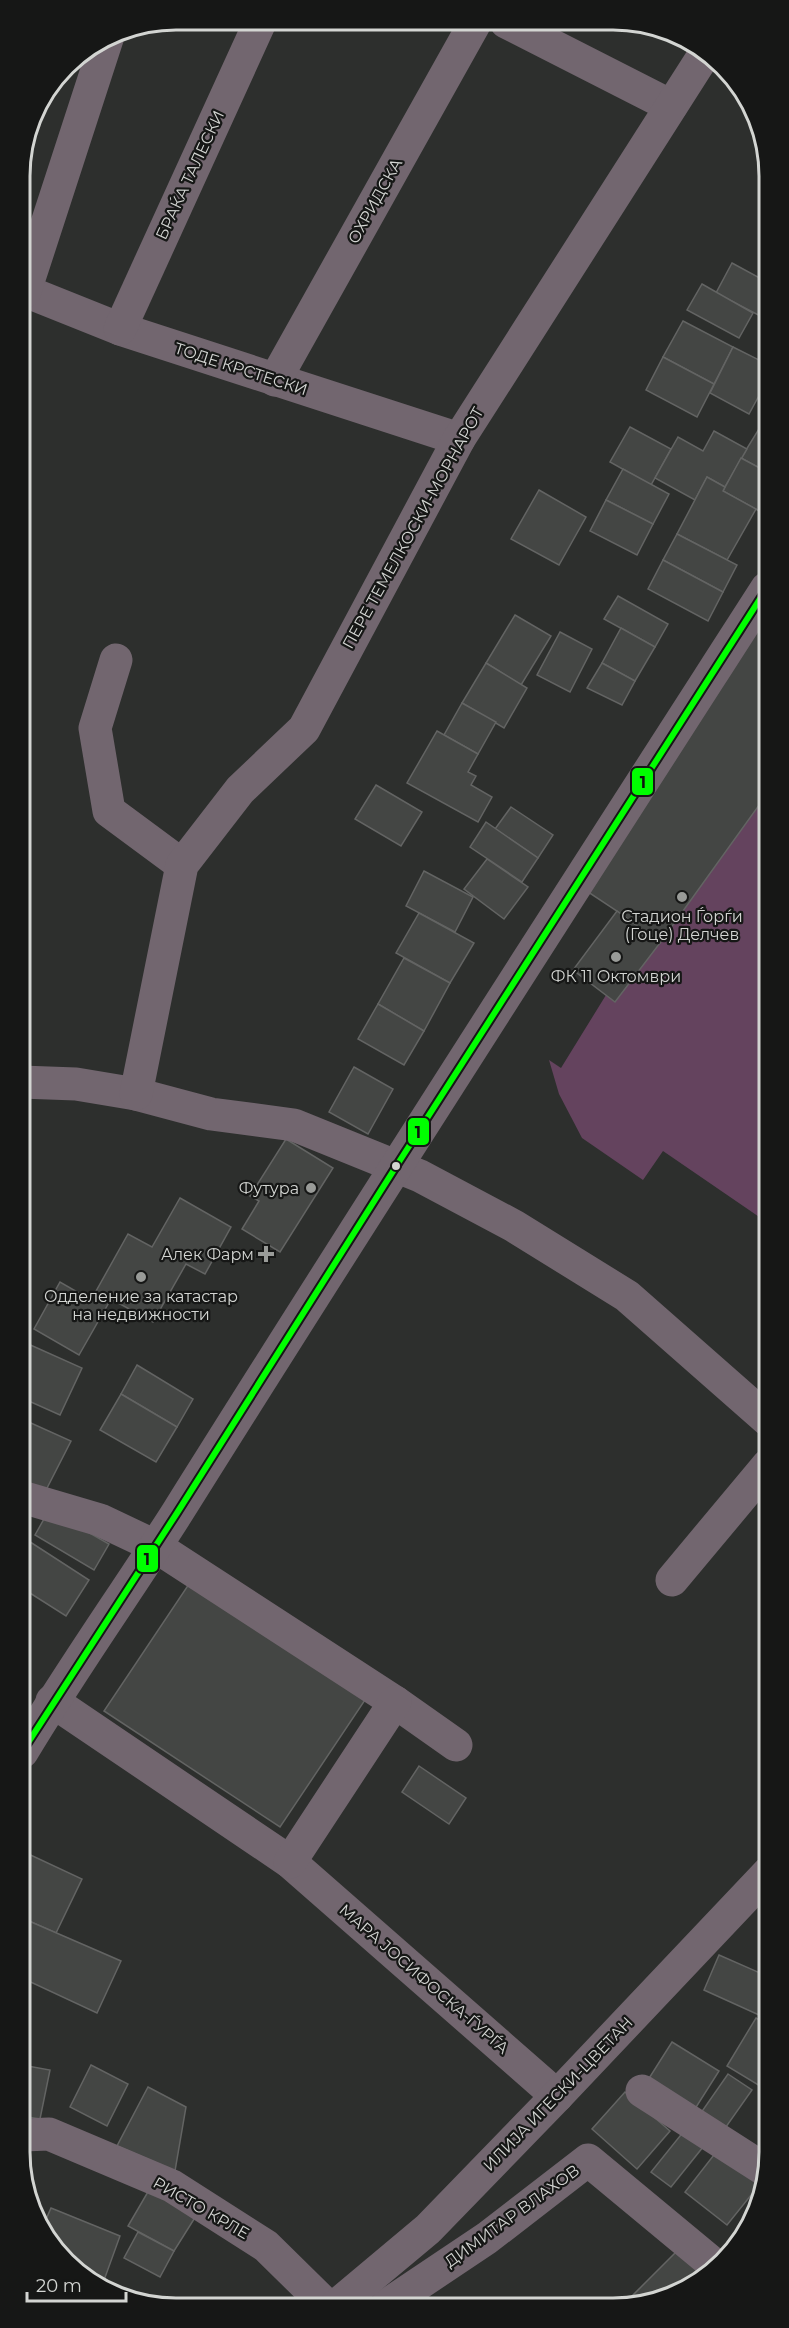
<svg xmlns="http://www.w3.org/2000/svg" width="789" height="2328" font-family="Montserrat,sans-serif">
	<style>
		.green { fill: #64435e }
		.building { fill: #444644; stroke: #636463; stroke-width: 1.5 }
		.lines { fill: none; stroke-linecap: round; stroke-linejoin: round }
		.minor { stroke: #72666f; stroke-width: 33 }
		.tertiary { stroke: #72666f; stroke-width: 33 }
		.bus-1-casing { stroke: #161716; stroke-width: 10 }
		.bus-1 { stroke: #0f0; stroke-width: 6 }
		.poi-dot { fill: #999b98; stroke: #161716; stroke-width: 2 }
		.bus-dot { fill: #d3d5d2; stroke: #161716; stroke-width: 2 }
		.labels { text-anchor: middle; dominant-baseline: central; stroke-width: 4.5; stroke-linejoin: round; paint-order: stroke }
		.street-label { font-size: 16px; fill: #d3d5d2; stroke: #161716 }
		.poi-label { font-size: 16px; fill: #d3d5d2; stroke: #161716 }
		.rim { fill: none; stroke: #d3d5d2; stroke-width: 3 }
		.line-badge { stroke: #161716; stroke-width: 2 }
		.pale-badge-label { font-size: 16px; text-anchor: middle; font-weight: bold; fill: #111 }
	</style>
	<rect width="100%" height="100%" fill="#2d2f2d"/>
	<!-- green -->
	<path class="green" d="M 767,588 L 768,1223 L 663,1151 L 643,1180 L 582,1138 L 559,1094 L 549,1060 L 561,1068 L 606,995 L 615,1002 L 659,943 Z"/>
	<!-- building -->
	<g class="building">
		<path d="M 732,263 L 767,282 L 766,319 L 716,293 Z"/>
		<path d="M 702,284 L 753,313 L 739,338 L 687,310 Z"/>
		<path d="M 683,321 L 733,347 L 714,384 L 663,357 Z"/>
		<path d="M 733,347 L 767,364 L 767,381 L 749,414 L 710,393 Z"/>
		<path d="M 663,357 L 714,384 L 697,417 L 646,390 Z"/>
		<path d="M 767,416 L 767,472 L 741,458 Z"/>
		<path d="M 630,427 L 671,449 L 651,485 L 610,462 Z"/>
		<path d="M 714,431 L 747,449 L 725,487 L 707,477 L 695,500 L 655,478 L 678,437 L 703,451 Z"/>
		<path d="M 741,458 L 767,472 L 767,502 L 761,512 L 723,491 Z"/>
		<path d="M 623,469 L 669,494 L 653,524 L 606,500 Z"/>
		<path d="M 707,477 L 725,487 L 723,491 L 756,509 L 727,560 L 677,534 Z"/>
		<path d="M 539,490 L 586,517 L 559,565 L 511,539 Z"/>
		<path d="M 606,500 L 653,524 L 637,555 L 590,531 Z"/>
		<path d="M 677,534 L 737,565 L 723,592 L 663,560 Z"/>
		<path d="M 663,560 L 723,592 L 708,621 L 648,589 Z"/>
		<path d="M 767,588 L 767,794 L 660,943 L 617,911 L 576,884 Z"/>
		<path d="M 618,596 L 668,624 L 655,647 L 604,619 Z"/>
		<path d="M 515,615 L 551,636 L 521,685 L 486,663 Z"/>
		<path d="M 621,628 L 655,647 L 635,681 L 602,663 Z"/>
		<path d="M 560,632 L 592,649 L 570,692 L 537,675 Z"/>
		<path d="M 486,663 L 527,688 L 504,728 L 462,703 Z"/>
		<path d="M 602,663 L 635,681 L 622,705 L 587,688 Z"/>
		<path d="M 462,703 L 496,722 L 478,754 L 444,735 Z"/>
		<path d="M 437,731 L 478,754 L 468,772 L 476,776 L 471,785 L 492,797 L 478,822 L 407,783 Z"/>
		<path d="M 376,785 L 422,812 L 401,846 L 355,819 Z"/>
		<path d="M 511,807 L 553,835 L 538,858 L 495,829 Z"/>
		<path d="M 486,822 L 538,858 L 522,882 L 470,847 Z"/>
		<path d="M 487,859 L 528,887 L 504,919 L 464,889 Z"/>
		<path d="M 424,871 L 473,897 L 455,932 L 406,906 Z"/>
		<path d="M 617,911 L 660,943 L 615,1002 L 573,970 Z"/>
		<path d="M 419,913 L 474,943 L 450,983 L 396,953 Z"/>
		<path d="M 404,958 L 450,983 L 424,1031 L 378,1004 Z"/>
		<path d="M 378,1004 L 424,1031 L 404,1065 L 358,1039 Z"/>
		<path d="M 354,1067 L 393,1089 L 368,1134 L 329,1112 Z"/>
		<path d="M 286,1139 L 333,1168 L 280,1252 L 242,1229 L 259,1201 L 250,1196 Z"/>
		<path d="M 180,1198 L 231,1227 L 205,1274 L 186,1264 L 153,1322 L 111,1299 L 79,1355 L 34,1329 L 60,1282 L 91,1300 L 128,1234 L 152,1247 Z"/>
		<path d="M 26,1343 L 82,1368 L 60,1415 L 22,1398 L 21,1353 Z"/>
		<path d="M 137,1365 L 193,1399 L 177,1427 L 121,1394 Z"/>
		<path d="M 121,1394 L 177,1427 L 156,1462 L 100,1430 Z"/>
		<path d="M 22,1419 L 71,1441 L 45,1492 L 22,1480 Z"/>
		<path d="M 49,1510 L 109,1544 L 94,1570 L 35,1535 Z"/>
		<path d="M 24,1538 L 89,1580 L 66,1616 L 22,1588 L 22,1542 Z"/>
		<path d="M 193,1578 L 369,1694 L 280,1827 L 104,1711 Z"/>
		<path d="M 419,1766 L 466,1798 L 449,1824 L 402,1792 Z"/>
		<path d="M 22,1851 L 82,1879 L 56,1933 L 22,1918 Z"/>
		<path d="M 22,1918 L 121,1961 L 97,2013 L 22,1978 Z"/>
		<path d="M 719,1955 L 769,1977 L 769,1992 L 759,2015 L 704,1990 Z"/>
		<path d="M 756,2018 L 769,2026 L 769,2070 L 760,2086 L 727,2066 Z"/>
		<path d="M 672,2042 L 719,2071 L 693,2112 L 646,2083 Z"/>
		<path d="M 22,2065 L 50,2070 L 40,2119 L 22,2116 Z"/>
		<path d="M 91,2065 L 128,2084 L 107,2126 L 70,2107 Z"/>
		<path d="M 728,2074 L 752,2090 L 721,2134 L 698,2117 Z"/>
		<path d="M 148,2087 L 186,2107 L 175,2171 L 117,2146 Z"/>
		<path d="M 625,2092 L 670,2131 L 637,2169 L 592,2129 Z"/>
		<path d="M 684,2131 L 703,2147 L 671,2187 L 651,2172 Z"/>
		<path d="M 717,2151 L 760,2184 L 727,2225 L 685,2192 Z"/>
		<path d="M 149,2190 L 196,2216 L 174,2251 L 128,2226 Z"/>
		<path d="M 51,2208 L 120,2236 L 103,2283 L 66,2263 L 44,2224 Z"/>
		<path d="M 138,2232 L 174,2251 L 160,2277 L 124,2258 Z"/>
		<path d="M 679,2249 L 706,2276 L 692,2287 L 644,2305 L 638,2305 L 630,2298 Z"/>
	</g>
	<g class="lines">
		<!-- minor -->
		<g class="minor">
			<path d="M 506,22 L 671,106"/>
			<path d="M 25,291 L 120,329 L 459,439"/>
			<path d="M 20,295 L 25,291 L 108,36"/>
			<path d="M 120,329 L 261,20"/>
			<path d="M 275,380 L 476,21"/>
			<path d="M 116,660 L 95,728 L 109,811 L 182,865"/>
			<path d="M 21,1082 L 76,1084 L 136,1094 L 211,1114 L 294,1125 L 420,1176 L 514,1226 L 627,1296 L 768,1420"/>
			<path d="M 136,1094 L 182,865 L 240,790 L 304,729 L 459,439 L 704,55"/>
			<path d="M 22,1497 L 100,1520 L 155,1546 L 395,1702 L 456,1745"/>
			<path d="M 672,1580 L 768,1465"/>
			<path d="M 52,1701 L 290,1862 L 557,2096"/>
			<path d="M 290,1862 L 395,1702"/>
			<path d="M 642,2091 L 767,2171"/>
			<path d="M 23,2135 L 49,2134 L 172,2186 L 266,2246 L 327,2306"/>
			<path d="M 387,2305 L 487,2238 L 588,2160 L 717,2267"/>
			<path d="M 336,2306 L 428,2229 L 557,2096 L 769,1872"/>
		</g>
		<!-- tertiary -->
		<path class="tertiary" d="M 22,1752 C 71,1670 126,1593 177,1513 C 371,1203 569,896 767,588"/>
		<!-- bus-1 casing -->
		<g class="bus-1-casing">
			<path id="bus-1" d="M 22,1752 L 177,1513 L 397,1165 L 767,588"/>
		</g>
		<!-- bus-1 -->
		<use href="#bus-1" class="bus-1"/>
	</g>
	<!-- markers -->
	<g class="poi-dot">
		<circle cx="682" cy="897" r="6"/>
		<circle cx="616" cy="957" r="6"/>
		<circle cx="311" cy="1188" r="6"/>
		<path d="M263 1245h6v6h6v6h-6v6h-6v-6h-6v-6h6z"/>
		<circle cx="141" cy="1277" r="6"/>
	</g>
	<circle class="bus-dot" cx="396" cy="1166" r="5"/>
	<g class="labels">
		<!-- street labels -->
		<g class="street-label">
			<text transform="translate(190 175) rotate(-65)">БРАЌА ТАЛЕСКИ</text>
			<text transform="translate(375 201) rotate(-61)">ОХРИДСКА</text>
			<text transform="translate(241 369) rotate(18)">ТОДЕ КРСТЕСКИ</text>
			<text transform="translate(413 528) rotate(-61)">ПЕРЕ ТЕМЕЛКОСКИ-МОРНАРОТ</text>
			<text transform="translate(424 1979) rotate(41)">МАРА ЈОСИФОСКА-ЃУРЃА</text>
			<text transform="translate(558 2094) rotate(-46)">ИЛИЈА ИГЕСКИ-ЦВЕТАН</text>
			<text transform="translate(201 2208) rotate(30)">РИСТО КРЛЕ</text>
			<text transform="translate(512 2216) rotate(-36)">ДИМИТАР ВЛАХОВ</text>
		</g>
		<!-- poi labels -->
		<g class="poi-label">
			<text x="682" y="916">Стадион Ѓорѓи<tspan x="682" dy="18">(Гоце) Делчев</tspan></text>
			<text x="616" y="976">ФК 11 Октомври</text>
			<text x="299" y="1188" text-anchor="end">Футура</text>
			<text x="254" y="1254" text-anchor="end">Алек Фарм</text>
			<text x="141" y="1296">Одделение за катастар<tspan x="141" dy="18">на недвижности</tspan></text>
		</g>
	</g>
	<!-- crop -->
	<path d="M0 0H789V2328H0ZM176 30H613A146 146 0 0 1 759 176V2152A146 146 0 0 1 613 2298H176A146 146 0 0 1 30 2152V176A146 146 0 0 1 176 30Z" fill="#161716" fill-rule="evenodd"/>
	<path class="rim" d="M176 30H613A146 146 0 0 1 759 176V2152A146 146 0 0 1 613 2298H176A146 146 0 0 1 30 2152V176A146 146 0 0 1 176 30Z"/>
	<g class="line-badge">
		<rect x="631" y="767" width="23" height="29" rx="6" fill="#0f0"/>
		<rect x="407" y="1117" width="23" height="29" rx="6" fill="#0f0"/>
		<rect x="136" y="1544" width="23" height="29" rx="6" fill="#0f0"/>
	</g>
	<g class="pale-badge-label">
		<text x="643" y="788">1</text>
		<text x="418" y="1138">1</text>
		<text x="147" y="1565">1</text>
	</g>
	<!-- scale -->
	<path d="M27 2292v9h99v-9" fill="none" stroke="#d3d5d2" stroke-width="3"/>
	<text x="36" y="2292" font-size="18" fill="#d3d5d2" stroke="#161716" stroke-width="4.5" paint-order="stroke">20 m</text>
</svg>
